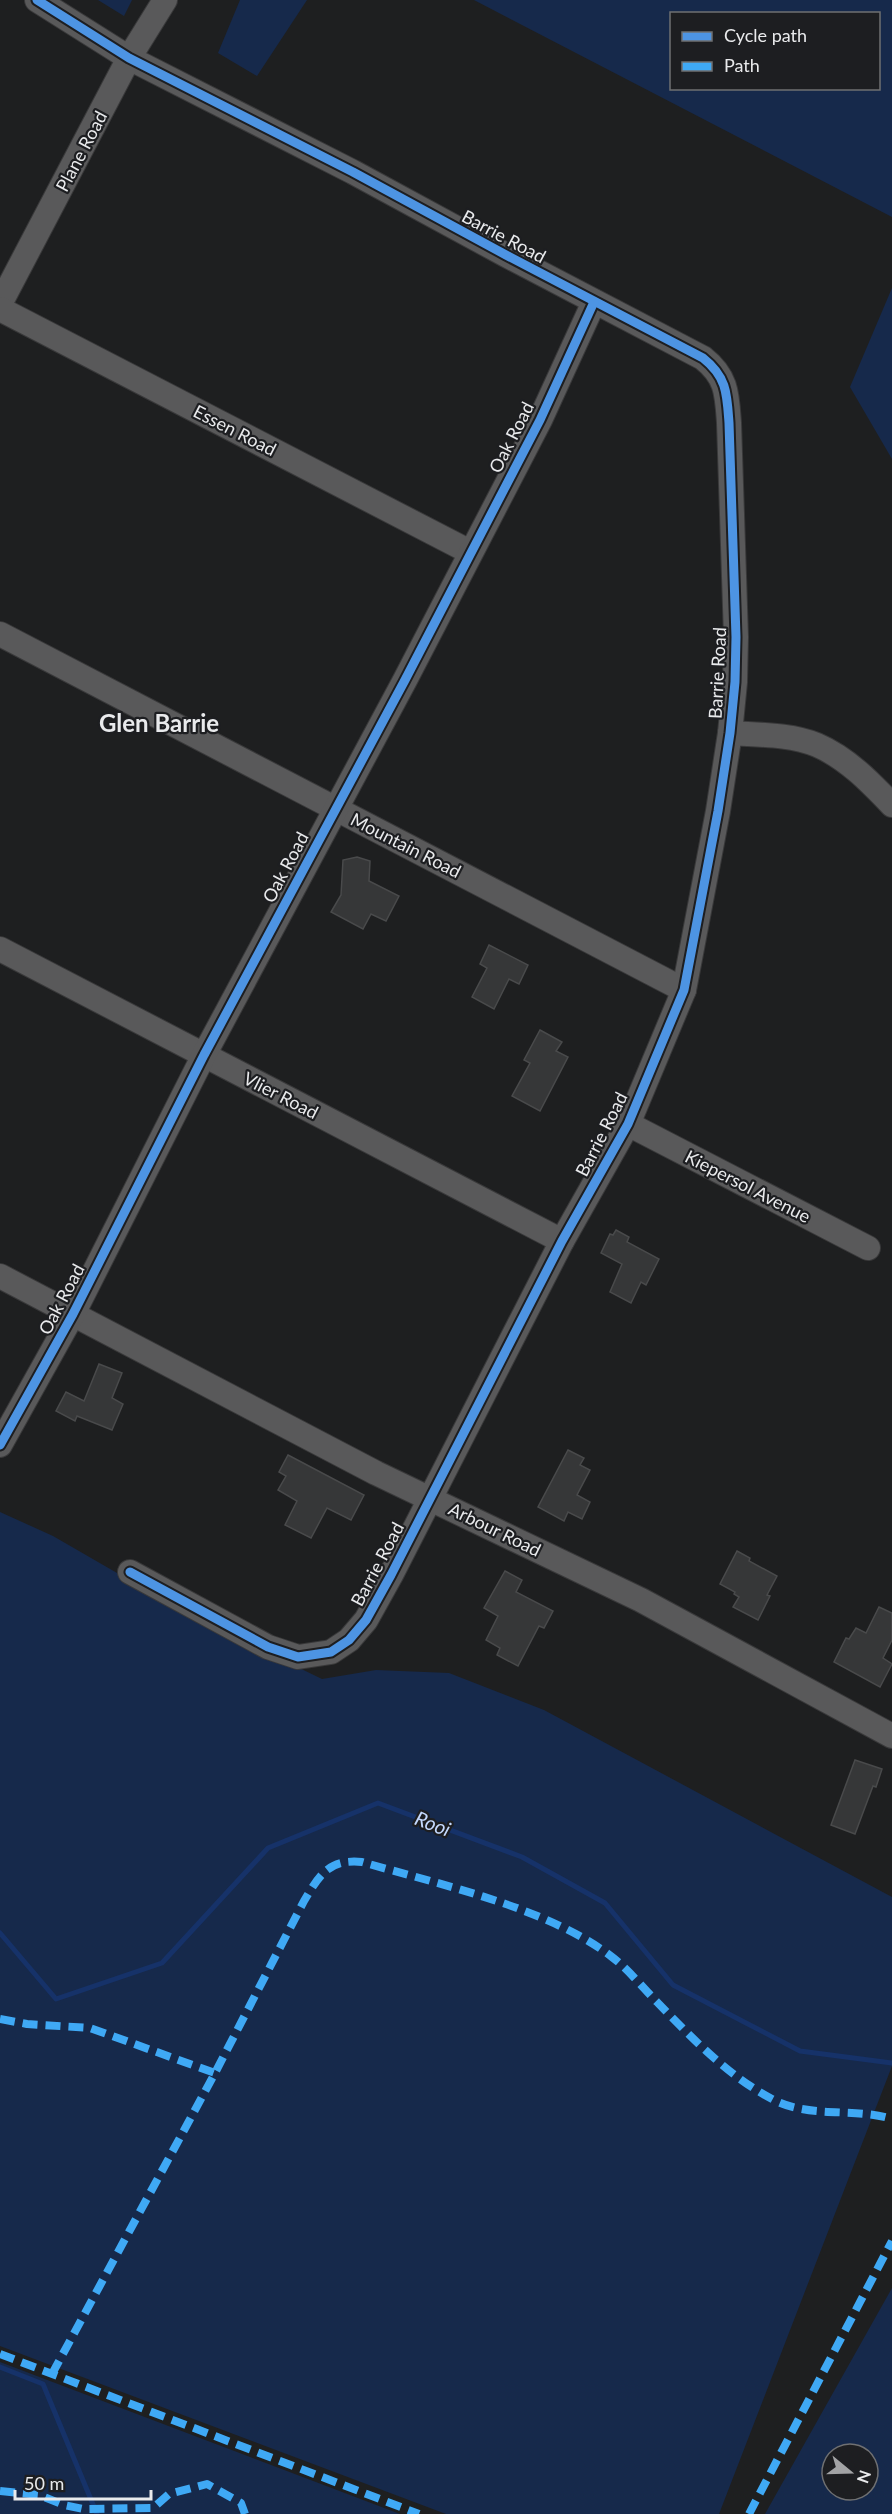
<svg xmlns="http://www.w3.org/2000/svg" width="892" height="2514" font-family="Lato,sans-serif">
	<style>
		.green { fill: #16294b; fill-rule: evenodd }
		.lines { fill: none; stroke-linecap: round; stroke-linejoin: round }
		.stream { stroke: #163269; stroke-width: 5 }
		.building { fill: #363738; stroke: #494a4b; stroke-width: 1.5 }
		.minor-casing { stroke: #39393a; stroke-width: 26 }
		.minor { stroke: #59595a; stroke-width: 24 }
		.quiet { stroke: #3fa9f5; stroke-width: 8; stroke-dasharray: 15 8; stroke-linecap: butt }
		.cycleway-casing { stroke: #1d1e21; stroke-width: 13 }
		.cycleway { stroke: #4d94e3; stroke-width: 9 }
		.labels { text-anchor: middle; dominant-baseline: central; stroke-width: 4.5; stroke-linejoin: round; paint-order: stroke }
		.street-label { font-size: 18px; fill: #e9eaec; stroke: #1d1e21 }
		.water-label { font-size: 20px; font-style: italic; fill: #c4d9fe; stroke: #1d1e21 }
		.district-label { font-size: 24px; font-weight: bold; fill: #e9eaec; stroke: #1d1e21 }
	</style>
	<rect width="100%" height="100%" fill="#1e1f20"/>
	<!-- green -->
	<g class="green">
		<path d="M 98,0 L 132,0 L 124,16 Z"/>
		<path d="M 240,0 L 307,0 L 257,76 L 218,53 Z"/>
		<path d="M 474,0 L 892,0 L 892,217 ZM 672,14 L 878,14 L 878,88 L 672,88 Z"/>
		<path d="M 892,288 L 892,459 L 850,387 Z"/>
		<path d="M 0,1512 L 53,1536 L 188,1614 L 322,1679 L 376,1670 L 449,1673 L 544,1710 L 892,1897 L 892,2066 L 719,2514 L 446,2514 L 0,2346 Z"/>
		<path d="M 892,2288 L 892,2514 L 765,2514 ZM 832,2454 L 868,2454 L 868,2490 L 832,2490 Z"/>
		<path d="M 0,2362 L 400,2514 L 0,2514 Z"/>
	</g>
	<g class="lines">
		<!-- stream -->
		<g class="stream">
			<path d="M 0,1933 L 56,1999 L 162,1963 L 268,1848 L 378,1803 L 522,1857 L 605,1903 L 673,1985 L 800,2051 L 892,2063"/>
			<path d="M 0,2367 L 43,2384 L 97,2514"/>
		</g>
	</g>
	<!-- building -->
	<g class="building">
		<path d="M 357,857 L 370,861 L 369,881 L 399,896 L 386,921 L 371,914 L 363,929 L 331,912 L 341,895 L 343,860 Z"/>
		<path d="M 489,945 L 528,965 L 519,984 L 509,979 L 494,1009 L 472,997 L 487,968 L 480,964 Z"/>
		<path d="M 540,1030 L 562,1042 L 556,1051 L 568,1057 L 540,1111 L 512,1096 L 530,1063 L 524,1060 Z"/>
		<path d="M 616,1230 L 629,1237 L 627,1242 L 659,1259 L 646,1285 L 641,1282 L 631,1303 L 610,1292 L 622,1264 L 601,1253 L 610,1234 L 613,1235 Z"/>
		<path d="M 99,1364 L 122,1373 L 112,1398 L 123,1404 L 112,1430 L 77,1416 L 75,1421 L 56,1411 L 66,1392 L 84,1401 Z"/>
		<path d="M 568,1450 L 584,1458 L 580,1465 L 590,1470 L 577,1495 L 590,1502 L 582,1519 L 568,1512 L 564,1521 L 538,1507 Z"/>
		<path d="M 288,1455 L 364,1495 L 351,1520 L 327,1508 L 311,1538 L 285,1525 L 297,1501 L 278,1490 L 286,1476 L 279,1472 Z"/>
		<path d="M 737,1551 L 750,1558 L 749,1561 L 777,1576 L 767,1595 L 770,1596 L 758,1620 L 733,1607 L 739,1597 L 734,1594 L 735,1592 L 720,1584 Z"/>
		<path d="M 505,1571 L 522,1580 L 516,1592 L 553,1611 L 544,1628 L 539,1626 L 518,1666 L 497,1655 L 500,1648 L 486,1640 L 498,1616 L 484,1608 Z"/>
		<path d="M 879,1607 L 892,1613 L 892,1640 L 883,1658 L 892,1664 L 880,1687 L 834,1662 L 846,1638 L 849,1639 L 856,1628 L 866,1633 Z"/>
		<path d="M 855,1760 L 882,1769 L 876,1787 L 873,1786 L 855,1834 L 831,1825 Z"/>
	</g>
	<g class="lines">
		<!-- minor casing -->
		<g class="minor-casing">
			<g id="minor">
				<path d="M 37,0 L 129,58 L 353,172 L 506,255 L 703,358 C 727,377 727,394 729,423 L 736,637 L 735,682 L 730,733 L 718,811 L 684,990 L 628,1124 L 562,1241 L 391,1575 L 366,1620 L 349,1640 L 331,1652 L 298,1657 L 268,1647 L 130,1572"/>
				<path d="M 0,304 L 129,58 L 165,0"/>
				<path d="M 0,309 L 470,552"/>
				<path d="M 0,634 L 684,990"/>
				<path d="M 730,733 C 758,735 790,734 817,745 C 847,758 870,782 892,805"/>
				<path d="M 0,949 L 562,1241"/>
				<path d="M 628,1124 L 868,1248"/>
				<path d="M 0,1276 L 376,1473 L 641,1600 L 892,1736"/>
				<path d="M 0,1445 L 73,1314 L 204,1055 L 405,680 L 540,420 L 594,302"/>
			</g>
		</g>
		<!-- minor -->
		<use href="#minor" class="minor"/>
		<!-- quiet -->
		<g class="quiet">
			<path d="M 0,2019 L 27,2024 L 90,2028 L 215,2073"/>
			<path d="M 0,2354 L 419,2514"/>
			<path d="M 52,2374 L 215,2073 L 304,1901 C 320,1874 329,1859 362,1862 C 438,1884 549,1908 612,1957 C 629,1970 642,1987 657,2002 C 691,2037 728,2076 772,2099 C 809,2119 853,2107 892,2119"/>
			<path d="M 0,2491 L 39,2495 L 64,2505 L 83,2509 L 153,2508 L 169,2494 L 207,2484 L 241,2503 L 245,2514"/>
			<path d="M 749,2514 L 892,2241"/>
		</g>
		<!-- cycleway casing -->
		<g class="cycleway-casing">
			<g id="cycleway">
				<path d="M 37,0 L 129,58 L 353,172 L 506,255 L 703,358 C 727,377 727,394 729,423 L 736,637 L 735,682 L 730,733 L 718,811 L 684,990 L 628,1124 L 562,1241 L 391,1575 L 366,1620 L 349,1640 L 331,1652 L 298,1657 L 268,1647 L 130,1572"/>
				<path d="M 0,1445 L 73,1314 L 204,1055 L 405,680 L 540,420 L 594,302"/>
			</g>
		</g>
		<!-- cycleway -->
		<use href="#cycleway" class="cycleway"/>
	</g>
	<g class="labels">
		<!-- street labels -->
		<g class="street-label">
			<text transform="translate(81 151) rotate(-62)">Plane Road</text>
			<text transform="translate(504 236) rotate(28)">Barrie Road</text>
			<text transform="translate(235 430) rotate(27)">Essen Road</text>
			<text transform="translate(511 437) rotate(-63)">Oak Road</text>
			<text transform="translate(717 673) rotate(-87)">Barrie Road</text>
			<text transform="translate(406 845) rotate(27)">Mountain Road</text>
			<text transform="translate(285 867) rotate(-62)">Oak Road</text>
			<text transform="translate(281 1095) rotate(27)">Vlier Road</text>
			<text transform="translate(601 1134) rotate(-63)">Barrie Road</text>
			<text transform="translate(748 1186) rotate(27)">Kiepersol Avenue</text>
			<text transform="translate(61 1299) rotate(-62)">Oak Road</text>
			<text transform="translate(495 1529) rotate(26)">Arbour Road</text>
			<text transform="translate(377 1564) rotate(-62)">Barrie Road</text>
		</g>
		<!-- water labels -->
		<g class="water-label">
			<text transform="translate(433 1823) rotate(21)">Rooi</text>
		</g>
		<!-- district labels -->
		<g class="district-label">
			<text x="159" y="722">Glen Barrie</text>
		</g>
	</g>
	<!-- legend -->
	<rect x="670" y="12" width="210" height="78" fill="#1d1e21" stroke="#6f7072" stroke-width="1.5"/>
	<rect x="682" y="32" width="30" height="9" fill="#4d94e3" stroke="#6f7072" stroke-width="1.5"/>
	<text x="724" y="42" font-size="18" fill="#e9eaec">Cycle path</text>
	<rect x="682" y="62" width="30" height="9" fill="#3fa9f5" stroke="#6f7072" stroke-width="1.5"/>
	<text x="724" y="72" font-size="18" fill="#e9eaec">Path</text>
	<!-- north arrow -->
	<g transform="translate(850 2472) rotate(109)"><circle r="28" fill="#1d1e21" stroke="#6f7072" stroke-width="1.5"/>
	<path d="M0-4.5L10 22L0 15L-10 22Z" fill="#a2a3a5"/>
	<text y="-9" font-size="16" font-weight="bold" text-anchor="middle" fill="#e9eaec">N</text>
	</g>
	<!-- scale -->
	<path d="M15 2490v9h136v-9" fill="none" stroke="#e9eaec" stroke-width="3"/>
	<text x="24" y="2490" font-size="18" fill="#e9eaec" stroke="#1d1e21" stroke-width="4.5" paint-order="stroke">50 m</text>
</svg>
